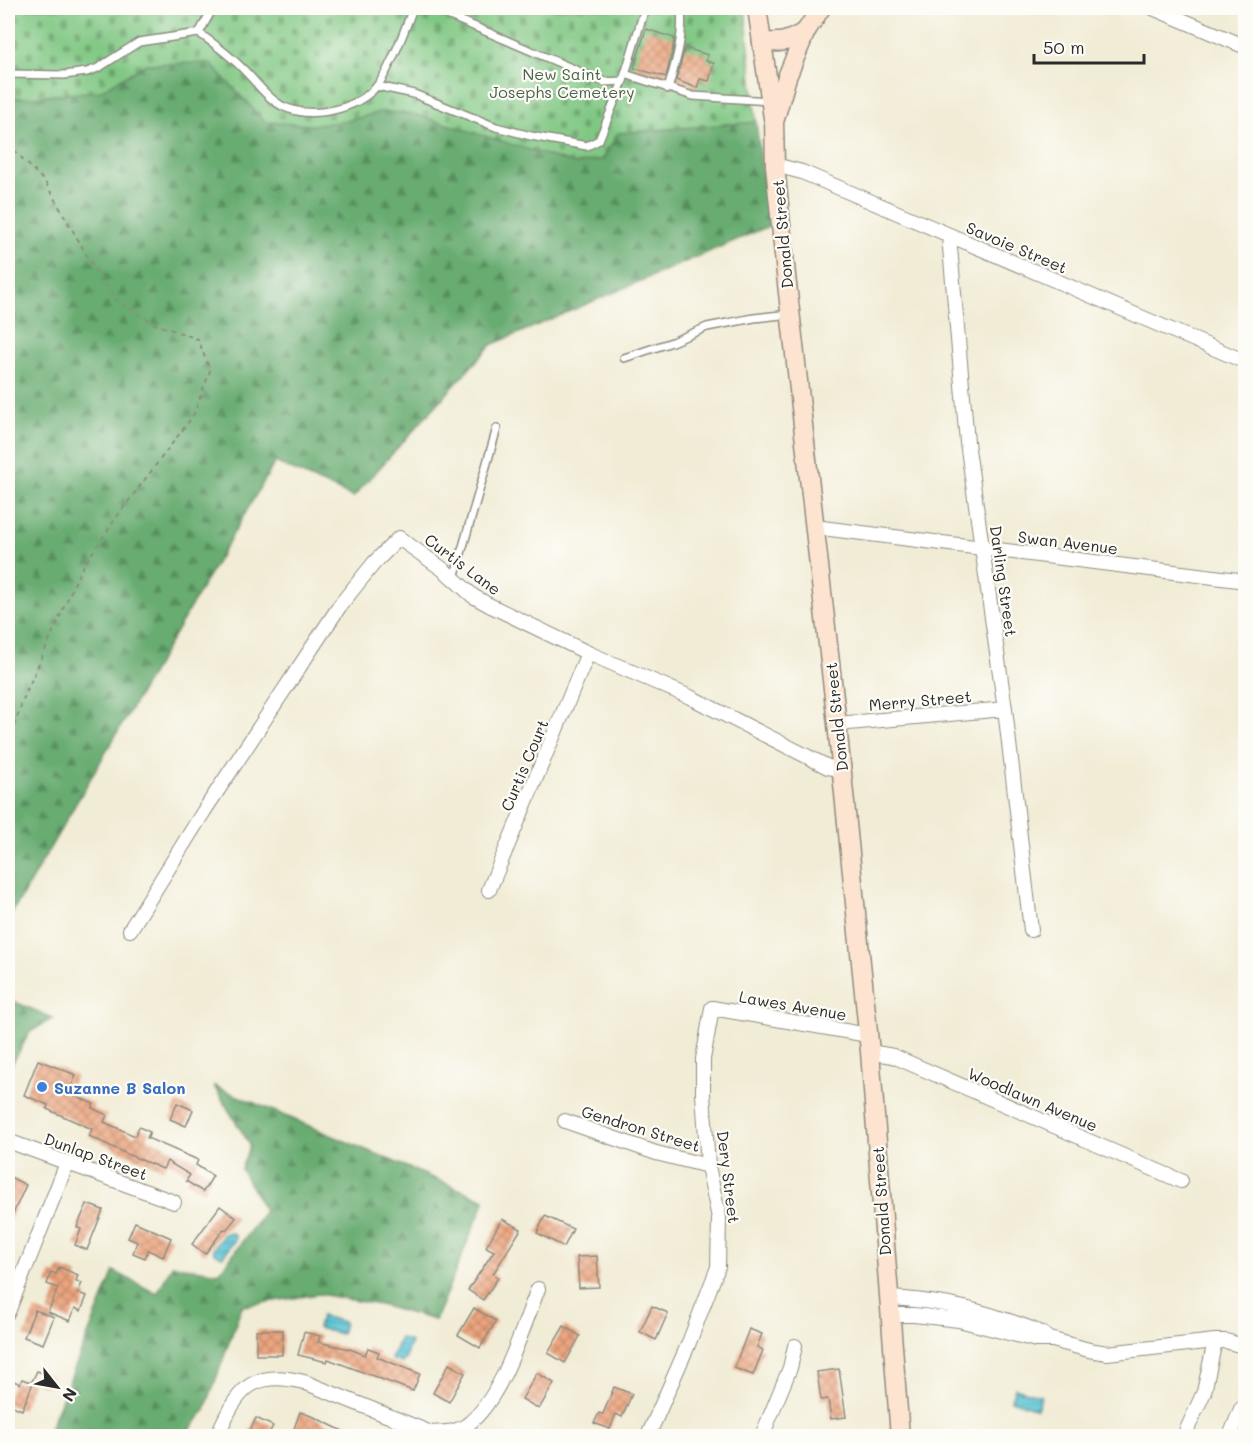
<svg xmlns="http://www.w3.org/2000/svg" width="1253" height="1444" font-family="Mali,sans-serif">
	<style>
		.forest { fill: url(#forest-firs); stroke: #4a6c4e; stroke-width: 1.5 }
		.cemetery { fill: url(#cemetery-stones); stroke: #567957; stroke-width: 1.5 }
		.water { fill: url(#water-rules); stroke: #437880; stroke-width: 1.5 }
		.building { fill: url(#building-cross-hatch) }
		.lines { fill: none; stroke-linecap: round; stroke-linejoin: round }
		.lane-casing { stroke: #8e8c80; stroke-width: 10 }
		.street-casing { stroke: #8e8c80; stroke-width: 16 }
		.secondary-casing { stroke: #8e8c80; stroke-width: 21 }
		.path { stroke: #8e8c80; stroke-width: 2; stroke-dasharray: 4.5 4.5; stroke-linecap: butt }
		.lane { stroke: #fff; stroke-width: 7 }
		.street { stroke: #fff; stroke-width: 14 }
		.secondary { stroke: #fde4d0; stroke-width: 18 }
		.shop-dot { fill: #3f7fe0; stroke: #fdfcf7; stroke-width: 2 }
		.labels { text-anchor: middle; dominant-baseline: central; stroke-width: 4.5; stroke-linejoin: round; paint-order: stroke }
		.park-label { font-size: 16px; fill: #49624a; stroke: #fdfcf7 }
		.street-label { font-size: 16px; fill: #2b2b2b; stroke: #fdfcf7 }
		.shop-label { font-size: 16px; font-weight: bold; fill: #366cbe; stroke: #fdfcf7; text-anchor: start }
	</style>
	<defs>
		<pattern id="forest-firs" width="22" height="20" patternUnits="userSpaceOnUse" patternTransform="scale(1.5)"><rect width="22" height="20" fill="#68ac71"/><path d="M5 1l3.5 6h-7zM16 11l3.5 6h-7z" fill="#568c5d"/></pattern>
		<pattern id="cemetery-stones" width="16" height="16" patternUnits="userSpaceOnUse" patternTransform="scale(1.5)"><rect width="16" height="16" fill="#80c783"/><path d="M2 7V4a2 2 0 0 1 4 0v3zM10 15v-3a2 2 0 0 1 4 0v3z" fill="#69a26b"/></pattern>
		<pattern id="water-rules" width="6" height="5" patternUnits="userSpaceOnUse" patternTransform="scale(1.5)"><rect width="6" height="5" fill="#5bc5d5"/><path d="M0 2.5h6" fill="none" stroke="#4fa9b7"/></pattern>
		<pattern id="building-cross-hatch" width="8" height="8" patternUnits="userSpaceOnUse" patternTransform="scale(1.5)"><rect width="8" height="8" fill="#eda57f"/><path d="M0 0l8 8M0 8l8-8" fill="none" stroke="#c08768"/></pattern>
	</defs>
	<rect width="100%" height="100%" fill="#fdfcf7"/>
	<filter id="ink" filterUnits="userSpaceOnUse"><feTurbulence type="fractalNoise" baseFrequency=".0167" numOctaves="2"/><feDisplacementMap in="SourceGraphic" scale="12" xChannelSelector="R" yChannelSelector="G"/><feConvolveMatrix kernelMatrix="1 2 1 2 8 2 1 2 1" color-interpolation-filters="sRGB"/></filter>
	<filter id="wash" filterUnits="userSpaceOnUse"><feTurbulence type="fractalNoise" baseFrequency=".008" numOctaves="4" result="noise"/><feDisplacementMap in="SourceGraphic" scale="24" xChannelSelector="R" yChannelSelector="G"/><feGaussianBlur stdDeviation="1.35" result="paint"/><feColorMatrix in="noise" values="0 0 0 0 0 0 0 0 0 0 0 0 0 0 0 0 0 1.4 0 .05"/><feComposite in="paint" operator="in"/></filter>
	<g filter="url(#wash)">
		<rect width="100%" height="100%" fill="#f1ecd5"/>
		<!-- forest -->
		<g class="forest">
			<path d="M 210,63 L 265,122 L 313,125 L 347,121 L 384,111 L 417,115 L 575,164 L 603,159 L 618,133 L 756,122 L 769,226 L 491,345 L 353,497 L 275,462 L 8,920 L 8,96 L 19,98 L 100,91 L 146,64 Z"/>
			<path d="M 8,999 L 53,1018 L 30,1032 L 8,1071 Z"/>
			<path d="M 214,1086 L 485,1200 L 435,1320 L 380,1305 L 319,1294 L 242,1306 L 205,1410 L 185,1436 L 47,1436 L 114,1271 L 157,1294 L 172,1265 L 219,1273 L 265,1211 L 241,1169 L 250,1145 Z"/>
		</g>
		<!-- cemetery -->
		<path class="cemetery" d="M 8,8 L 745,8 L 756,122 L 618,133 L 603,159 L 575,164 L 417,115 L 384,111 L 347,121 L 313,125 L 265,122 L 210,63 L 146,64 L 100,91 L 19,98 L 8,96 Z"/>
		<!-- water -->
		<g class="water">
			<path d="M 225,1233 L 231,1233 L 235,1235 L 235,1240 L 223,1256 L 220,1256 L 214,1252 L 213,1249 Z"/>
			<path d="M 321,1316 L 344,1322 L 341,1334 L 318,1328 Z"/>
			<path d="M 400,1338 L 411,1342 L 405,1357 L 406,1358 L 402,1363 L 391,1359 Z"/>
			<path d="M 1015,1388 L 1041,1396 L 1037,1409 L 1011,1400 Z"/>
		</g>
		<g id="blocks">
			<!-- building -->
			<g class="building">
				<path d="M 646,29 L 674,38 L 673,48 L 666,77 L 634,68 Z"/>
				<path d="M 685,48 L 708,55 L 706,61 L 714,63 L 709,81 L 700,79 L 697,88 L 676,80 Z"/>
				<path d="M 38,1060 L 76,1075 L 69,1093 L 94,1104 L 92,1108 L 107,1115 L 104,1122 L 135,1136 L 139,1127 L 150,1132 L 147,1138 L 198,1160 L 196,1165 L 213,1176 L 203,1192 L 186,1181 L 190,1175 L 167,1161 L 163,1169 L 127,1154 L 89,1136 L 92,1129 L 47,1109 L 48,1105 L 24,1095 Z"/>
				<path d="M 177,1103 L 193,1110 L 186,1126 L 170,1119 Z"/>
				<path d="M 8,1176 L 26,1185 L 8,1225 Z"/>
				<path d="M 87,1204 L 103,1210 L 87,1250 L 75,1245 L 81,1229 L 77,1227 Z"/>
				<path d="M 220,1206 L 236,1218 L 226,1230 L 224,1229 L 205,1254 L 192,1244 Z"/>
				<path d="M 545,1216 L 573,1229 L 564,1247 L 537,1233 Z"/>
				<path d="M 502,1219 L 521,1229 L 493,1274 L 498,1278 L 483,1300 L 468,1290 L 494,1251 L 486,1247 Z"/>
				<path d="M 135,1222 L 171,1238 L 163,1257 L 148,1250 L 145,1258 L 133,1253 L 137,1242 L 128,1238 Z"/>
				<path d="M 597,1256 L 599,1287 L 579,1288 L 577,1257 Z"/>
				<path d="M 59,1267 L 78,1275 L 76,1281 L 82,1283 L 78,1293 L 87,1296 L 81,1311 L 75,1308 L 70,1321 L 48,1312 L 58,1288 L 47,1284 L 51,1272 L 56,1274 Z"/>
				<path d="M 652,1306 L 668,1313 L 656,1340 L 640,1332 Z"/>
				<path d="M 474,1308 L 496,1321 L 480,1348 L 458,1335 Z"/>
				<path d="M 35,1310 L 54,1317 L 43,1344 L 24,1337 Z"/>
				<path d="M 564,1326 L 580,1336 L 565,1363 L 548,1353 Z"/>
				<path d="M 749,1329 L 762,1334 L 757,1347 L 763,1350 L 753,1375 L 734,1368 Z"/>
				<path d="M 256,1330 L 283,1330 L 282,1355 L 256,1355 Z"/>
				<path d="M 304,1332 L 320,1336 L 318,1342 L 350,1349 L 365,1355 L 368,1348 L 379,1352 L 377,1357 L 420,1374 L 413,1391 L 328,1359 L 327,1362 L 298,1355 Z"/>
				<path d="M 449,1364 L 465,1373 L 449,1402 L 433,1393 Z"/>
				<path d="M 839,1369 L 846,1417 L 831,1419 L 828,1399 L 821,1400 L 817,1372 Z"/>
				<path d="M 37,1371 L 51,1376 L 46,1387 L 32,1381 Z"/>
				<path d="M 537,1373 L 554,1383 L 539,1409 L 522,1399 Z"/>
				<path d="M 22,1379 L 33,1383 L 22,1410 L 8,1404 L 8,1397 L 14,1381 L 20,1384 Z"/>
				<path d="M 614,1387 L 632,1394 L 622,1417 L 616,1414 L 610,1429 L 594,1423 L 599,1413 L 603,1414 Z"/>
				<path d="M 300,1412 L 314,1417 L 355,1437 L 291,1437 Z"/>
				<path d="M 256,1418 L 273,1426 L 267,1437 L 247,1437 Z"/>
			</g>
		</g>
	</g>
	<g filter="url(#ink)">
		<use href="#blocks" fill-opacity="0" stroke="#8e8c80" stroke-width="1.5"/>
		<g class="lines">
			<!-- lane casing -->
			<g class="lane-casing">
				<g id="lane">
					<path d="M 213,8 L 199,33 C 216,45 231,56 245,71 C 257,83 267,98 282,106 C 311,120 355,110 376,87 C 389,73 406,27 413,8"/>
					<path d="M 431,8 L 604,82 L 623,81 L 645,8"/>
					<path d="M 8,74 L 64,75 L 87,72 L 98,68 L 139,42 L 199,33"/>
					<path d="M 625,74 L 693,96 L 770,101"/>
					<path d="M 377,86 L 414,94 L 496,127 L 531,136 L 587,146 L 599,140 L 623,81"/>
					<path d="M 668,89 C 676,61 684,37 681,8"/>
					<path d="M 624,358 L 672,342 L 707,327 L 754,318 L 790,314"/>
					<path d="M 454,578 L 497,428"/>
				</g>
			</g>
			<!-- street casing -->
			<g class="street-casing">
				<g id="street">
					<path d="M 1153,8 L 1246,47"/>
					<path d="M 775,165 L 802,172 L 1246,362"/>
					<path d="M 949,236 L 967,442 L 1005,709 L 1031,930"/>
					<path d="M 814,527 L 1246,581"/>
					<path d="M 837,724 L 1005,709"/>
					<path d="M 489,890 L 588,653"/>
					<path d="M 130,930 L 204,811 L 341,604 L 374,563 L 399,538 L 444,570 L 473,596 L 489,605 L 588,653 L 690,697 L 828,767 L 841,769"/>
					<path d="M 870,1052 L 893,1056 L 1181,1181"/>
					<path d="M 565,1121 L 656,1153 L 708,1166"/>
					<path d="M 8,1141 L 174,1202"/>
					<path d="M 889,1298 C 929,1300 965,1306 1003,1319 C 1018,1324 1033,1328 1046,1336"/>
					<path d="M 8,1312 L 67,1163"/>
					<path d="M 890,1315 L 914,1315 L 959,1320 L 1036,1340 L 1053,1340 L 1089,1350 L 1107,1353 L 1215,1341 L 1226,1341 L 1246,1347"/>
					<path d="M 217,1436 C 237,1391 250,1369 304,1382 L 431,1433 C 443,1432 457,1433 467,1425 C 502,1399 522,1329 538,1289"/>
					<path d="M 648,1436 L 688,1345 L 718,1267 L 719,1218 L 708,1166 L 703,1094 L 703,1059 L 712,1008 L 868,1035"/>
					<path d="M 762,1436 L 790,1368 L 795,1346"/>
					<path d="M 1184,1436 L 1204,1392 L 1215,1341"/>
					<path d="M 1230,1436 L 1241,1409 L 1246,1411"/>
				</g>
			</g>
			<!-- secondary casing -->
			<g class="secondary-casing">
				<g id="secondary">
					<path d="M 757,8 L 773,118"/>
					<path d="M 821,8 L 806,31 L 787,77 L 774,122 L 775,165 L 786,275 L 837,724 L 870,1052 L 900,1436"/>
					<path d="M 762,42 C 782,43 788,42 806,31"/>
				</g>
			</g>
			<!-- path -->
			<path class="path" d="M 8,144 L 45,182 L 97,273 L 117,300 L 155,324 L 198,339 L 210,371 L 193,416 L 118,515 L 80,571 L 25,695 L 8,742"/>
			<!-- lane -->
			<use href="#lane" class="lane"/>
			<!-- street -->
			<use href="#street" class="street"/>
			<!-- secondary -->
			<use href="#secondary" class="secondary"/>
		</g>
	</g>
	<!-- markers -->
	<circle class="shop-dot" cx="42" cy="1087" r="6"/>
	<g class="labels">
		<!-- park labels -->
		<g class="park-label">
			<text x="562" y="73">New Saint<tspan x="562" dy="18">Josephs Cemetery</tspan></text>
		</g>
		<!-- street labels -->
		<g class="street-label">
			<text transform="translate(782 234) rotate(-95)">Donald Street</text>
			<text transform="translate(1017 247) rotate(23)">Savoie Street</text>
			<text transform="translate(1068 542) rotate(7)">Swan Avenue</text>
			<text transform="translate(463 564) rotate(37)">Curtis Lane</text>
			<text transform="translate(1004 581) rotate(82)">Darling Street</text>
			<text transform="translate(920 700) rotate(-5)">Merry Street</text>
			<text transform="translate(836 717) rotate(-96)">Donald Street</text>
			<text transform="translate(524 765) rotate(-67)">Curtis Court</text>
			<text transform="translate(793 1005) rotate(10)">Lawes Avenue</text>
			<text transform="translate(1033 1099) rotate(23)">Woodlawn Avenue</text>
			<text transform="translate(641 1128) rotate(17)">Gendron Street</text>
			<text transform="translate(96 1156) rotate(20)">Dunlap Street</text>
			<text transform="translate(729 1177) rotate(83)">Dery Street</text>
			<text transform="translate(881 1201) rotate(-94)">Donald Street</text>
		</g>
		<!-- shop labels -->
		<g class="shop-label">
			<text x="54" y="1087">Suzanne B Salon</text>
		</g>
	</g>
	<!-- margin -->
	<rect width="1253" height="1444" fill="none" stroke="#fdfcf7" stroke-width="30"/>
	<!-- north arrow -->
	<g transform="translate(57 1387) rotate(121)" stroke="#fdfcf7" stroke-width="4.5" paint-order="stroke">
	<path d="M0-4.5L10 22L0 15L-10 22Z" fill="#2b2b2b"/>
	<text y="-9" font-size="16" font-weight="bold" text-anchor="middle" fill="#2b2b2b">N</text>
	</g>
	<!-- scale -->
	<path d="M1034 54v9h110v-9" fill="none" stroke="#2b2b2b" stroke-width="3"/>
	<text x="1043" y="54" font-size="18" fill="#2b2b2b" stroke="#fdfcf7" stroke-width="4.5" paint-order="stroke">50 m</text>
</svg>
